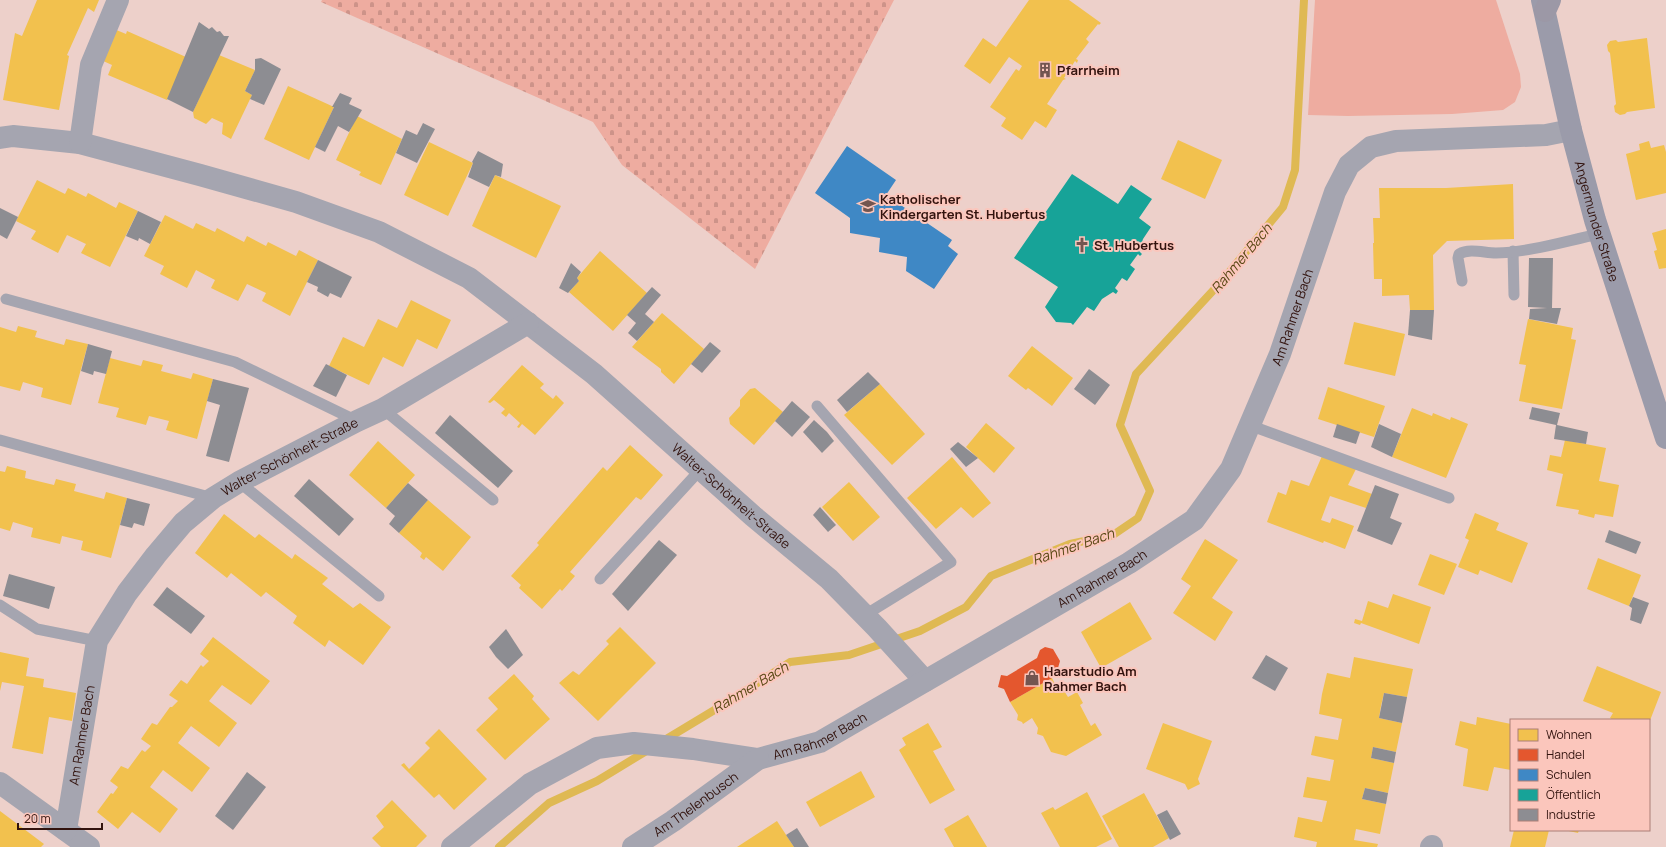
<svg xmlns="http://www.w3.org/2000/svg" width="1666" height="847" font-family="Manrope,sans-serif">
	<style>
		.green { fill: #eeaca0 }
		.cemetery { fill: url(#cemetery-stones) }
		.homes { fill: #f2c14e }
		.shops { fill: #e4572e }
		.schools { fill: #3f88c5 }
		.public { fill: #17a398 }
		.industry { fill: #8d8d92 }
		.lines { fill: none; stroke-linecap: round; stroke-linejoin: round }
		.stream { stroke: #dfb953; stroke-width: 8 }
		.service { stroke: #a5a5b0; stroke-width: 11 }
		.minor { stroke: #a5a5b0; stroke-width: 22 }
		.secondary { stroke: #9b9baa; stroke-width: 22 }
		.motorway { stroke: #9c98a6; stroke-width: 22 }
		.labels { text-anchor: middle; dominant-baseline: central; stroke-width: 4; stroke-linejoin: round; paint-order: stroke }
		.poi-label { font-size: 13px; font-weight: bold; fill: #32130e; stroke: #fbc6bc; text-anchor: start }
		.street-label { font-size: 13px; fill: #32130e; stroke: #fbc6bc }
		.water-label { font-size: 14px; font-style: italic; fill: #584713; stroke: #fbc6bc }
	</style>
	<defs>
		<pattern id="cemetery-stones" width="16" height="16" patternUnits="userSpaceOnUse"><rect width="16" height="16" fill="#eeaca0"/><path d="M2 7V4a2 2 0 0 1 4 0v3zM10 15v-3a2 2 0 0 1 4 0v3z" fill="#cd9389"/></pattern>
	</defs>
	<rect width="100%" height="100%" fill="#edd0ca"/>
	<!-- green -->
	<path class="green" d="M 1315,0 L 1496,0 L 1520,74 L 1521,87 L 1515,102 L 1503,110 L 1452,114 L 1348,116 L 1308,115 Z"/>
	<!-- cemetery -->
	<path class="cemetery" d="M 322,0 L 894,0 L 755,269 L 622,165 L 593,122 L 321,2 Z"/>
	<!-- homes -->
	<g class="homes">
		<path d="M 37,0 L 99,0 L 94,12 L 88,8 L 67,55 L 69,56 L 59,110 L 3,100 L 15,33 L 22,36 Z"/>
		<path d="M 1029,0 L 1069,0 L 1101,23 L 1099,25 L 1098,24 L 1086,39 L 1089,42 L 1076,59 L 1078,60 L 1077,63 L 1075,61 L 1064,78 L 1066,79 L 1063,80 L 1047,104 L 1057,110 L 1046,128 L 1035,121 L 1022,140 L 1001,126 L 1006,118 L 990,107 L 1016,69 L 1019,71 L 1022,66 L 1009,57 L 990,84 L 964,66 L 983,38 L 996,47 Z"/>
		<path d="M 114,29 L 126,34 L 127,31 L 186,57 L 167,100 L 108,75 L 112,65 L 101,60 Z"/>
		<path d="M 1647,38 L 1655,108 L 1627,112 L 1625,114 L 1620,115 L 1615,112 L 1614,106 L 1616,104 L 1610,53 L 1608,51 L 1607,45 L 1610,41 L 1616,40 L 1618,42 Z"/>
		<path d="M 219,55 L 255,70 L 245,91 L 252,95 L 231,139 L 222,134 L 223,123 L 212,118 L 206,124 L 194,118 L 193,112 Z"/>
		<path d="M 288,86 L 334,107 L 309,160 L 264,139 Z"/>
		<path d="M 357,116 L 402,139 L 381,185 L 359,175 L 361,172 L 336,160 Z"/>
		<path d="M 1178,140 L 1222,160 L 1205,199 L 1161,179 Z"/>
		<path d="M 1649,141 L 1651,148 L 1664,145 L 1666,152 L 1666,193 L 1636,200 L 1626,154 L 1640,150 L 1639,144 Z"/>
		<path d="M 429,142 L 473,163 L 448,216 L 404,195 Z"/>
		<path d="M 495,175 L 561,206 L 536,258 L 472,226 Z"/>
		<path d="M 37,180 L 65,194 L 68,188 L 86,197 L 88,193 L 116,208 L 119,202 L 138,211 L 110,267 L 81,253 L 86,244 L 67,235 L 58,253 L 31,239 L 36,231 L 16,221 Z"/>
		<path d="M 1513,184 L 1514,239 L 1447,241 L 1433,255 L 1434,310 L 1410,310 L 1409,295 L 1382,296 L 1382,279 L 1374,279 L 1373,243 L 1374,243 L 1373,218 L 1380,218 L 1379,188 L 1446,188 Z"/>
		<path d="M 165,215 L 193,229 L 196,223 L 215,232 L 217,228 L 244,242 L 247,236 L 266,246 L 268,242 L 296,256 L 299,250 L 318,260 L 290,316 L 262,301 L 266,293 L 247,284 L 238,301 L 211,288 L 215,280 L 196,270 L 187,288 L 160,274 L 164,266 L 144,256 Z"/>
		<path d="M 1666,229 L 1666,268 L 1659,269 L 1654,251 L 1657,250 L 1652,233 Z"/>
		<path d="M 600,251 L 647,293 L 613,331 L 569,292 L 579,281 L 577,278 Z"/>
		<path d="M 411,300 L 451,320 L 437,349 L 417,339 L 403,367 L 383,357 L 369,385 L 329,366 L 343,337 L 364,347 L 378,319 L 397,328 Z"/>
		<path d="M 662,313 L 704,349 L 674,384 L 661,372 L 661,369 L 632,347 Z"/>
		<path d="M 1528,319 L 1573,328 L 1571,339 L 1576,340 L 1562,409 L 1519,401 L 1526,365 L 1519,364 Z"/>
		<path d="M 1354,322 L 1405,334 L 1395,376 L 1344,364 Z"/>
		<path d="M 18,326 L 37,331 L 35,337 L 64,345 L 66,339 L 88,344 L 71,405 L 41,397 L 43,388 L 23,382 L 20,391 L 0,386 L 0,327 L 16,332 Z"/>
		<path d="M 1032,346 L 1073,378 L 1052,406 L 1028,388 L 1026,390 L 1008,376 Z"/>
		<path d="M 110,358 L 141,366 L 143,360 L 163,365 L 161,371 L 191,379 L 193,373 L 213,379 L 197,439 L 166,430 L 169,421 L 149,416 L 146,425 L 116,417 L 119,408 L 98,403 Z"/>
		<path d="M 522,365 L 544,384 L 540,388 L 553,399 L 556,395 L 564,403 L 535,435 L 522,424 L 519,428 L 517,427 L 520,423 L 509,413 L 506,417 L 501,413 L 505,409 L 494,400 L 490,403 L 488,402 Z"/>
		<path d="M 880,384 L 925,434 L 892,465 L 844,415 Z"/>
		<path d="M 1328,387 L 1385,406 L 1374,437 L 1318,419 Z"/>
		<path d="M 755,388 L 783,412 L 754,445 L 730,424 L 729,418 L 740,406 L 740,400 L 750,389 Z"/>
		<path d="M 1412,408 L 1432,416 L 1433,413 L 1450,420 L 1451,417 L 1468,424 L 1446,478 L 1392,457 Z"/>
		<path d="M 986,423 L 1015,448 L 994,473 L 966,447 Z"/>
		<path d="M 1565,440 L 1606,448 L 1599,481 L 1619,485 L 1613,517 L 1595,514 L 1594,518 L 1578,514 L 1579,510 L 1556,506 L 1563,474 L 1547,470 L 1550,455 L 1561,457 Z"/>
		<path d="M 378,441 L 415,475 L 386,508 L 349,475 Z"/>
		<path d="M 630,445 L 663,475 L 641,500 L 636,497 L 570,572 L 575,576 L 562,591 L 560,589 L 542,609 L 519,588 L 521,585 L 511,576 L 539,545 L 537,543 L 603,467 L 607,471 Z"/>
		<path d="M 1322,456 L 1356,469 L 1348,485 L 1372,494 L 1366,508 L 1330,496 L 1321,520 L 1330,523 L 1332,518 L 1354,526 L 1345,549 L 1324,541 L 1323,543 L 1267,522 L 1278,492 L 1286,495 L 1291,480 L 1309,486 Z"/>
		<path d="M 952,457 L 991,503 L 973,518 L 961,507 L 936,529 L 907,498 Z"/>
		<path d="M 7,466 L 26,471 L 25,478 L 54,485 L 56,479 L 76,484 L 74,491 L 104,499 L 106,492 L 127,498 L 111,558 L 81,550 L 83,541 L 62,536 L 60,544 L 31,537 L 33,528 L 13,522 L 10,531 L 0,528 L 0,471 L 5,472 Z"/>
		<path d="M 849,482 L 880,517 L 853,541 L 822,507 Z"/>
		<path d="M 428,500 L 471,537 L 443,571 L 426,557 L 424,560 L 420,557 L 422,553 L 399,533 Z"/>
		<path d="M 1475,513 L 1499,523 L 1496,530 L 1528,543 L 1512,583 L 1480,570 L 1478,575 L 1458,567 L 1469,540 L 1465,538 Z"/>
		<path d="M 224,514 L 255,538 L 259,534 L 292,559 L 295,554 L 328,578 L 322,584 L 353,608 L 360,603 L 391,627 L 363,665 L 329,640 L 325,647 L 293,623 L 297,616 L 266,592 L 261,597 L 231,573 L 227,578 L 195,553 Z"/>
		<path d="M 1205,539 L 1238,560 L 1212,598 L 1233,612 L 1215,641 L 1173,613 L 1191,586 L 1181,579 Z"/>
		<path d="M 1430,554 L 1457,564 L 1444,595 L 1418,585 Z"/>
		<path d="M 1598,558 L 1641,575 L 1629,606 L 1587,589 Z"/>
		<path d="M 1393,594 L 1431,607 L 1419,644 L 1361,623 L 1360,625 L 1354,623 L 1355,619 L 1362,621 L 1368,601 L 1388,608 Z"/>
		<path d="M 1130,602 L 1152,639 L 1101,668 L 1081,632 Z"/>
		<path d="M 620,627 L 656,663 L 598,721 L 559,683 L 573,671 L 579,675 L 609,644 L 606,641 Z"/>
		<path d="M 213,637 L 270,681 L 251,705 L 222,685 L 209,701 L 237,723 L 219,747 L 191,726 L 178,743 L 210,768 L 192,792 L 163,770 L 150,787 L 178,809 L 160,833 L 132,812 L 118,829 L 97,812 L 111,793 L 113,794 L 118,787 L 110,781 L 121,766 L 128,769 L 142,750 L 145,752 L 151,746 L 141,739 L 152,723 L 157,725 L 170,707 L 172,707 L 178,701 L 169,695 L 181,680 L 187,684 L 201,665 L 203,667 L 209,661 L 200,654 Z"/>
		<path d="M 0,652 L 29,658 L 26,676 L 44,679 L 43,687 L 76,693 L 72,721 L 49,717 L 43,754 L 12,748 L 24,686 L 2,682 L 0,691 Z"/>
		<path d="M 1354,657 L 1413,669 L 1407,697 L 1384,693 L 1381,706 L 1379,718 L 1402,723 L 1396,752 L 1373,747 L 1371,758 L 1394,763 L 1388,793 L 1365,788 L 1362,799 L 1386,804 L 1380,834 L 1356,829 L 1354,840 L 1378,844 L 1377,847 L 1316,847 L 1317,842 L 1294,837 L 1298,817 L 1322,822 L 1327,801 L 1303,797 L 1307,777 L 1330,781 L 1334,760 L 1311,755 L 1315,736 L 1338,740 L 1342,719 L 1319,714 L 1322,694 L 1327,673 L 1350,678 Z"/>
		<path d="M 1597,666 L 1661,692 L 1649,723 L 1649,720 L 1613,720 L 1610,718 L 1613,713 L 1583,701 Z"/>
		<path d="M 514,674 L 534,696 L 532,699 L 550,719 L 505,760 L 476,730 L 498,709 L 488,698 Z"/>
		<path d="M 1052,678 L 1057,688 L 1061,686 L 1068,697 L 1077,692 L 1083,703 L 1080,705 L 1091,726 L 1095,723 L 1102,735 L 1066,756 L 1051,752 L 1043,736 L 1037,734 L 1038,728 L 1032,718 L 1023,724 L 1022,722 L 1017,720 L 1018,715 L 1010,702 Z"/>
		<path d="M 1477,717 L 1511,724 L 1511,770 L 1494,767 L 1488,791 L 1463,786 L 1468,749 L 1455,745 L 1460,721 L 1476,725 Z"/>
		<path d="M 928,723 L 942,747 L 933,751 L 955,790 L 930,804 L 899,750 L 906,745 L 902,738 Z"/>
		<path d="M 1163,723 L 1212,741 L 1198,779 L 1200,784 L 1188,790 L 1185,784 L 1146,769 Z"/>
		<path d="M 439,729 L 487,779 L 454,810 L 439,794 L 434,798 L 401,765 L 404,763 L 409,769 L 430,748 L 425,743 Z"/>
		<path d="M 861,771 L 875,797 L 820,827 L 806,802 Z"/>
		<path d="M 1087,792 L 1112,839 L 1096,847 L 1060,847 L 1041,813 L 1053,807 L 1055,810 Z"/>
		<path d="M 1144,793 L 1169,838 L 1153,847 L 1119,847 L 1102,816 Z"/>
		<path d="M 392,800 L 427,836 L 416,847 L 381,847 L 372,838 L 384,827 L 376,816 Z"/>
		<path d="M 0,811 L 44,844 L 41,847 L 0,847 Z"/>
		<path d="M 968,815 L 987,847 L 954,847 L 944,829 Z"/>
		<path d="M 777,821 L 794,847 L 737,847 Z"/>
		<path d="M 1514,830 L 1549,830 L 1545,847 L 1510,847 Z"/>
		<path d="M 1564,830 L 1579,830 L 1578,833 Z"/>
	</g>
	<!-- shops -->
	<path class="shops" d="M 1045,647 L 1053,649 L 1060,661 L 1058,668 L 1049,673 L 1052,678 L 1010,702 L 1004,689 L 998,687 L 1001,675 L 1007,676 L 1037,658 L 1040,650 Z"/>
	<!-- schools -->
	<path class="schools" d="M 847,146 L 896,180 L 886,195 L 952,240 L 948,246 L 958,254 L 934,289 L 906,271 L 907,257 L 879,252 L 880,238 L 850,233 L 850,218 L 815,193 Z"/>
	<!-- public -->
	<path class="public" d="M 1072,174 L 1118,204 L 1131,185 L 1152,199 L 1139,218 L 1151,227 L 1143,239 L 1139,251 L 1142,254 L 1140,256 L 1138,254 L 1130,265 L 1135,269 L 1127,281 L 1122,278 L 1115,288 L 1118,291 L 1116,294 L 1113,292 L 1102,299 L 1094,311 L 1087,307 L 1073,325 L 1071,323 L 1056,322 L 1045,307 L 1058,287 L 1014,258 Z"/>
	<!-- industry -->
	<g class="industry">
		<path d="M 199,22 L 209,29 L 212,27 L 217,32 L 220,31 L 224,36 L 229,36 L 193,112 L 167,99 Z"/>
		<path d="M 261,58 L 281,69 L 264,105 L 250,99 L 252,95 L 245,91 L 255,70 L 255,59 Z"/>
		<path d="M 340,93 L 352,98 L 349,104 L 362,110 L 349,132 L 338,126 L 325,152 L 315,147 L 334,107 L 332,107 Z"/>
		<path d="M 423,123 L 435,129 L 417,163 L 396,153 L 406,130 L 417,135 Z"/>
		<path d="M 478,151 L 503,164 L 501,177 L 495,175 L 489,187 L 468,177 L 473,163 L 472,162 Z"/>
		<path d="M 0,208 L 18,217 L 7,239 L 0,235 Z"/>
		<path d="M 138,211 L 161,222 L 150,244 L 139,238 L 138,241 L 126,236 Z"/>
		<path d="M 1529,258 L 1553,258 L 1552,308 L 1561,308 L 1557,324 L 1529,319 L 1530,309 L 1547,308 L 1528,307 Z"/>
		<path d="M 318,260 L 352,277 L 341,298 L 330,293 L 328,297 L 317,291 L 318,287 L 307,282 Z"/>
		<path d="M 571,263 L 581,272 L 577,278 L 579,281 L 568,293 L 559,288 Z"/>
		<path d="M 652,287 L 661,295 L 645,314 L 654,322 L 637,341 L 628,333 L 636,323 L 627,315 Z"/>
		<path d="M 1410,310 L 1434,310 L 1432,340 L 1408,335 Z"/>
		<path d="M 710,342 L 721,351 L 702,373 L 691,364 Z"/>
		<path d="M 88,344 L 112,351 L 106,374 L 94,371 L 93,375 L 81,371 Z"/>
		<path d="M 326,364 L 347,375 L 336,397 L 313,386 Z"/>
		<path d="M 1089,369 L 1110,385 L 1095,405 L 1074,389 Z"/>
		<path d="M 868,372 L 880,384 L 847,412 L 837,400 Z"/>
		<path d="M 213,379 L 249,388 L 229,462 L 206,456 L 220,405 L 207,401 Z"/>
		<path d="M 792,401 L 810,417 L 792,437 L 775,421 Z"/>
		<path d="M 1532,407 L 1560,413 L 1557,425 L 1588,432 L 1586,444 L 1554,439 L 1556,425 L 1529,419 Z"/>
		<path d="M 450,415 L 513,471 L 498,488 L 435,433 Z"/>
		<path d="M 814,420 L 827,432 L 834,441 L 822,453 L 803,432 Z"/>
		<path d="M 1337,424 L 1360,432 L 1356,444 L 1333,437 Z"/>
		<path d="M 1379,424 L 1401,434 L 1392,457 L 1371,447 Z"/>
		<path d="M 958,442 L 978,458 L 966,467 L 950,449 Z"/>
		<path d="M 309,479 L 354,519 L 339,536 L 294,496 Z"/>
		<path d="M 408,483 L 428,500 L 399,533 L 389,524 L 395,516 L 386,508 Z"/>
		<path d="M 1375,485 L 1399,494 L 1390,518 L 1402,523 L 1392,545 L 1357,531 Z"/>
		<path d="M 127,498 L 150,504 L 144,526 L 134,523 L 132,528 L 120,525 Z"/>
		<path d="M 820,507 L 836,525 L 828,532 L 813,515 Z"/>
		<path d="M 1609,530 L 1641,542 L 1636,554 L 1605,542 Z"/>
		<path d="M 659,540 L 677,555 L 628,611 L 612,594 Z"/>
		<path d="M 9,574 L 55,587 L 49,609 L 3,596 Z"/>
		<path d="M 167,587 L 205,616 L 191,634 L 153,605 Z"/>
		<path d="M 1633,597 L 1649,603 L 1641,624 L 1630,620 L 1632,608 L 1629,606 Z"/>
		<path d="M 506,629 L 523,655 L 508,669 L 496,657 L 489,647 Z"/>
		<path d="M 1266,655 L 1288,668 L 1275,691 L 1252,678 Z"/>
		<path d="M 1384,693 L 1407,697 L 1402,723 L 1379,718 Z"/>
		<path d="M 1373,747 L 1396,752 L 1394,763 L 1371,758 Z"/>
		<path d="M 247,772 L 266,787 L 233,830 L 215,816 Z"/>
		<path d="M 1365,788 L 1388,793 L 1386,804 L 1362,799 Z"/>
		<path d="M 1167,810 L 1181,834 L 1170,840 L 1157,815 Z"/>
		<path d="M 797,828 L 809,847 L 794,847 L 786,835 Z"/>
	</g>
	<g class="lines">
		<!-- stream -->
		<g class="stream">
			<path d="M 663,741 L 731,700 L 790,662 L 849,655 L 920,631 L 966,607 L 991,576 L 1070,544 L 1113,535 L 1138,518 L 1150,491 L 1120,425 L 1136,374 L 1221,282 L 1283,207 L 1295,170 L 1304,0"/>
			<path d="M 499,847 L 549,803 L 597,781 L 648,750"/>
		</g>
		<!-- service -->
		<g class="service">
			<path d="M 1513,251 L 1514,295"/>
			<path d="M 1462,281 L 1458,258 L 1459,254 C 1470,248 1484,253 1496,253 C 1531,252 1565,241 1599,234"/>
			<path d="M 6,299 L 235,362 L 357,421"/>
			<path d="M 817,406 L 951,562 L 865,615"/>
			<path d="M 383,409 L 493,500"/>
			<path d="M 1249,425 L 1449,498"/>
			<path d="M 0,440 L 213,498"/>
			<path d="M 239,482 L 379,596"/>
			<path d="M 600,579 L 701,469"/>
			<path d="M 0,605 L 37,629 L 97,641"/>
		</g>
		<!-- minor -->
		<g class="minor">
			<path id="s1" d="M 0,138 L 13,136 L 80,143 L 200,175 L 296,202 L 379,232 L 469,278 L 594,374 L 753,516 L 829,579 L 877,628 L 925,681"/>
			<path d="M 80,143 L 91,65 L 118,0"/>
			<path d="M 0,783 L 89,847"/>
			<path id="s2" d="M 66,830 L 97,641 L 127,593 L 156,555 L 183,523 L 213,498 L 239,482 L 357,421 L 383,409 L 528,323"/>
			<path id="s3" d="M 452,847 L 530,784 L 597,748 L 634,743 L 693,749 L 758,759 L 820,742 L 1129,563 L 1194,520 L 1231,469 L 1280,354 L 1335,192 L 1349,165 L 1371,147 L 1396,141 L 1546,135 L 1571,130"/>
			<path id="s4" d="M 633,847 L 673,821 L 758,759"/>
			<path d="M 1431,847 L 1432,846"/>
		</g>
		<!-- secondary -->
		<path class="secondary" id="s5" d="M 1542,0 L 1571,130 L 1595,220 L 1666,438"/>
		<!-- motorway -->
		<path class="motorway" d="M 1545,11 L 1550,0"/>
	</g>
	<!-- icons -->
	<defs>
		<g id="building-bare" transform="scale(1.2)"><path d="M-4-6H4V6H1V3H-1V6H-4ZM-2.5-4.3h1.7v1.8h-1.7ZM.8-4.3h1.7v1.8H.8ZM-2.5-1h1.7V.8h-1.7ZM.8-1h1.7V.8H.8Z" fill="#735550" stroke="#fbc6bc" stroke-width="2.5" paint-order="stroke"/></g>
		<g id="school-bare" transform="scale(1.2)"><path d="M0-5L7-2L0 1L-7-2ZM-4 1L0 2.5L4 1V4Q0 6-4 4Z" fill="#735550" stroke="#fbc6bc" stroke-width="2.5" paint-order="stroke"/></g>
		<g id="church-bare" transform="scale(1.2)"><path d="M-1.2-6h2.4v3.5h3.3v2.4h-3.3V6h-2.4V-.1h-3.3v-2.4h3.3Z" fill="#735550" stroke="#fbc6bc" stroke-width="2.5" paint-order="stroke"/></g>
		<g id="shop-bare" transform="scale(1.2)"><path d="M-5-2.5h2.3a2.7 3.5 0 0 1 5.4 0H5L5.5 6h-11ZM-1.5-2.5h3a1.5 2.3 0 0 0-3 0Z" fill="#735550" stroke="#fbc6bc" stroke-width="2.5" paint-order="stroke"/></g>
	</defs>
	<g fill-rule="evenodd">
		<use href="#building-bare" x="1045" y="70"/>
		<use href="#school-bare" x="868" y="206"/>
		<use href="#church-bare" x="1082" y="245"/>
		<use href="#shop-bare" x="1032" y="678"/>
	</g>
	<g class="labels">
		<!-- poi labels -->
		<g class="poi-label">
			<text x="1057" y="70">Pfarrheim</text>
			<text x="880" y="199">Katholischer<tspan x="880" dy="15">Kindergarten St. Hubertus</tspan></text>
			<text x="1094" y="245">St. Hubertus</text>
			<text x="1044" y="671">Haarstudio Am<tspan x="1044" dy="15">Rahmer Bach</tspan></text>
		</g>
		<!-- street labels -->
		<g class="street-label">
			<text stroke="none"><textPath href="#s5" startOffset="228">Angermunder Straße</textPath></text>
			<text stroke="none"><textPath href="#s3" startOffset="1065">Am Rahmer Bach</textPath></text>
			<text stroke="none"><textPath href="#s2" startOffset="464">Walter-Schönheit-Straße</textPath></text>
			<text stroke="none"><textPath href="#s1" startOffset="835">Walter-Schönheit-Straße</textPath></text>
			<text stroke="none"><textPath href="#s3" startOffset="729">Am Rahmer Bach</textPath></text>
			<text stroke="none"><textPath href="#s3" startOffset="405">Am Rahmer Bach</textPath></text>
			<text stroke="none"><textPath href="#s2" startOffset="96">Am Rahmer Bach</textPath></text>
			<text stroke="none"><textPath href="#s4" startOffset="76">Am Thelenbusch</textPath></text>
		</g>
		<!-- water labels -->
		<g class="water-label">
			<text transform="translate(1241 258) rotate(-50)">Rahmer Bach</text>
			<text transform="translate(1073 546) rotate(-19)">Rahmer Bach</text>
			<text transform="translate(750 687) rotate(-31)">Rahmer Bach</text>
		</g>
	</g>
	<!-- legend -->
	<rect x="1510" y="719" width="140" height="112" fill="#fbc6bc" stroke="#ab7e76"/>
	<rect x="1518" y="729" width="20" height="12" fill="#f2c14e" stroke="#ab7e76"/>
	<text x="1546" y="739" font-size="12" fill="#32130e">Wohnen</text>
	<rect x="1518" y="749" width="20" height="12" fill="#e4572e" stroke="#ab7e76"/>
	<text x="1546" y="759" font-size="12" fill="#32130e">Handel</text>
	<rect x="1518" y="769" width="20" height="12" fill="#3f88c5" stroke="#ab7e76"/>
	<text x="1546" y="779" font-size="12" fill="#32130e">Schulen</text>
	<rect x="1518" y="789" width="20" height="12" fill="#17a398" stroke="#ab7e76"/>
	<text x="1546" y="799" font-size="12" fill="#32130e">Öffentlich</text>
	<rect x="1518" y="809" width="20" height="12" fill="#8d8d92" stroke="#ab7e76"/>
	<text x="1546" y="819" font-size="12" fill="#32130e">Industrie</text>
	<!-- scale -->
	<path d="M18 823v6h84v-6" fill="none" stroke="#32130e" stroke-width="2"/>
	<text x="24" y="823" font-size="12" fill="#32130e" stroke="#fbc6bc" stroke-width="3" paint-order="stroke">20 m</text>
</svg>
